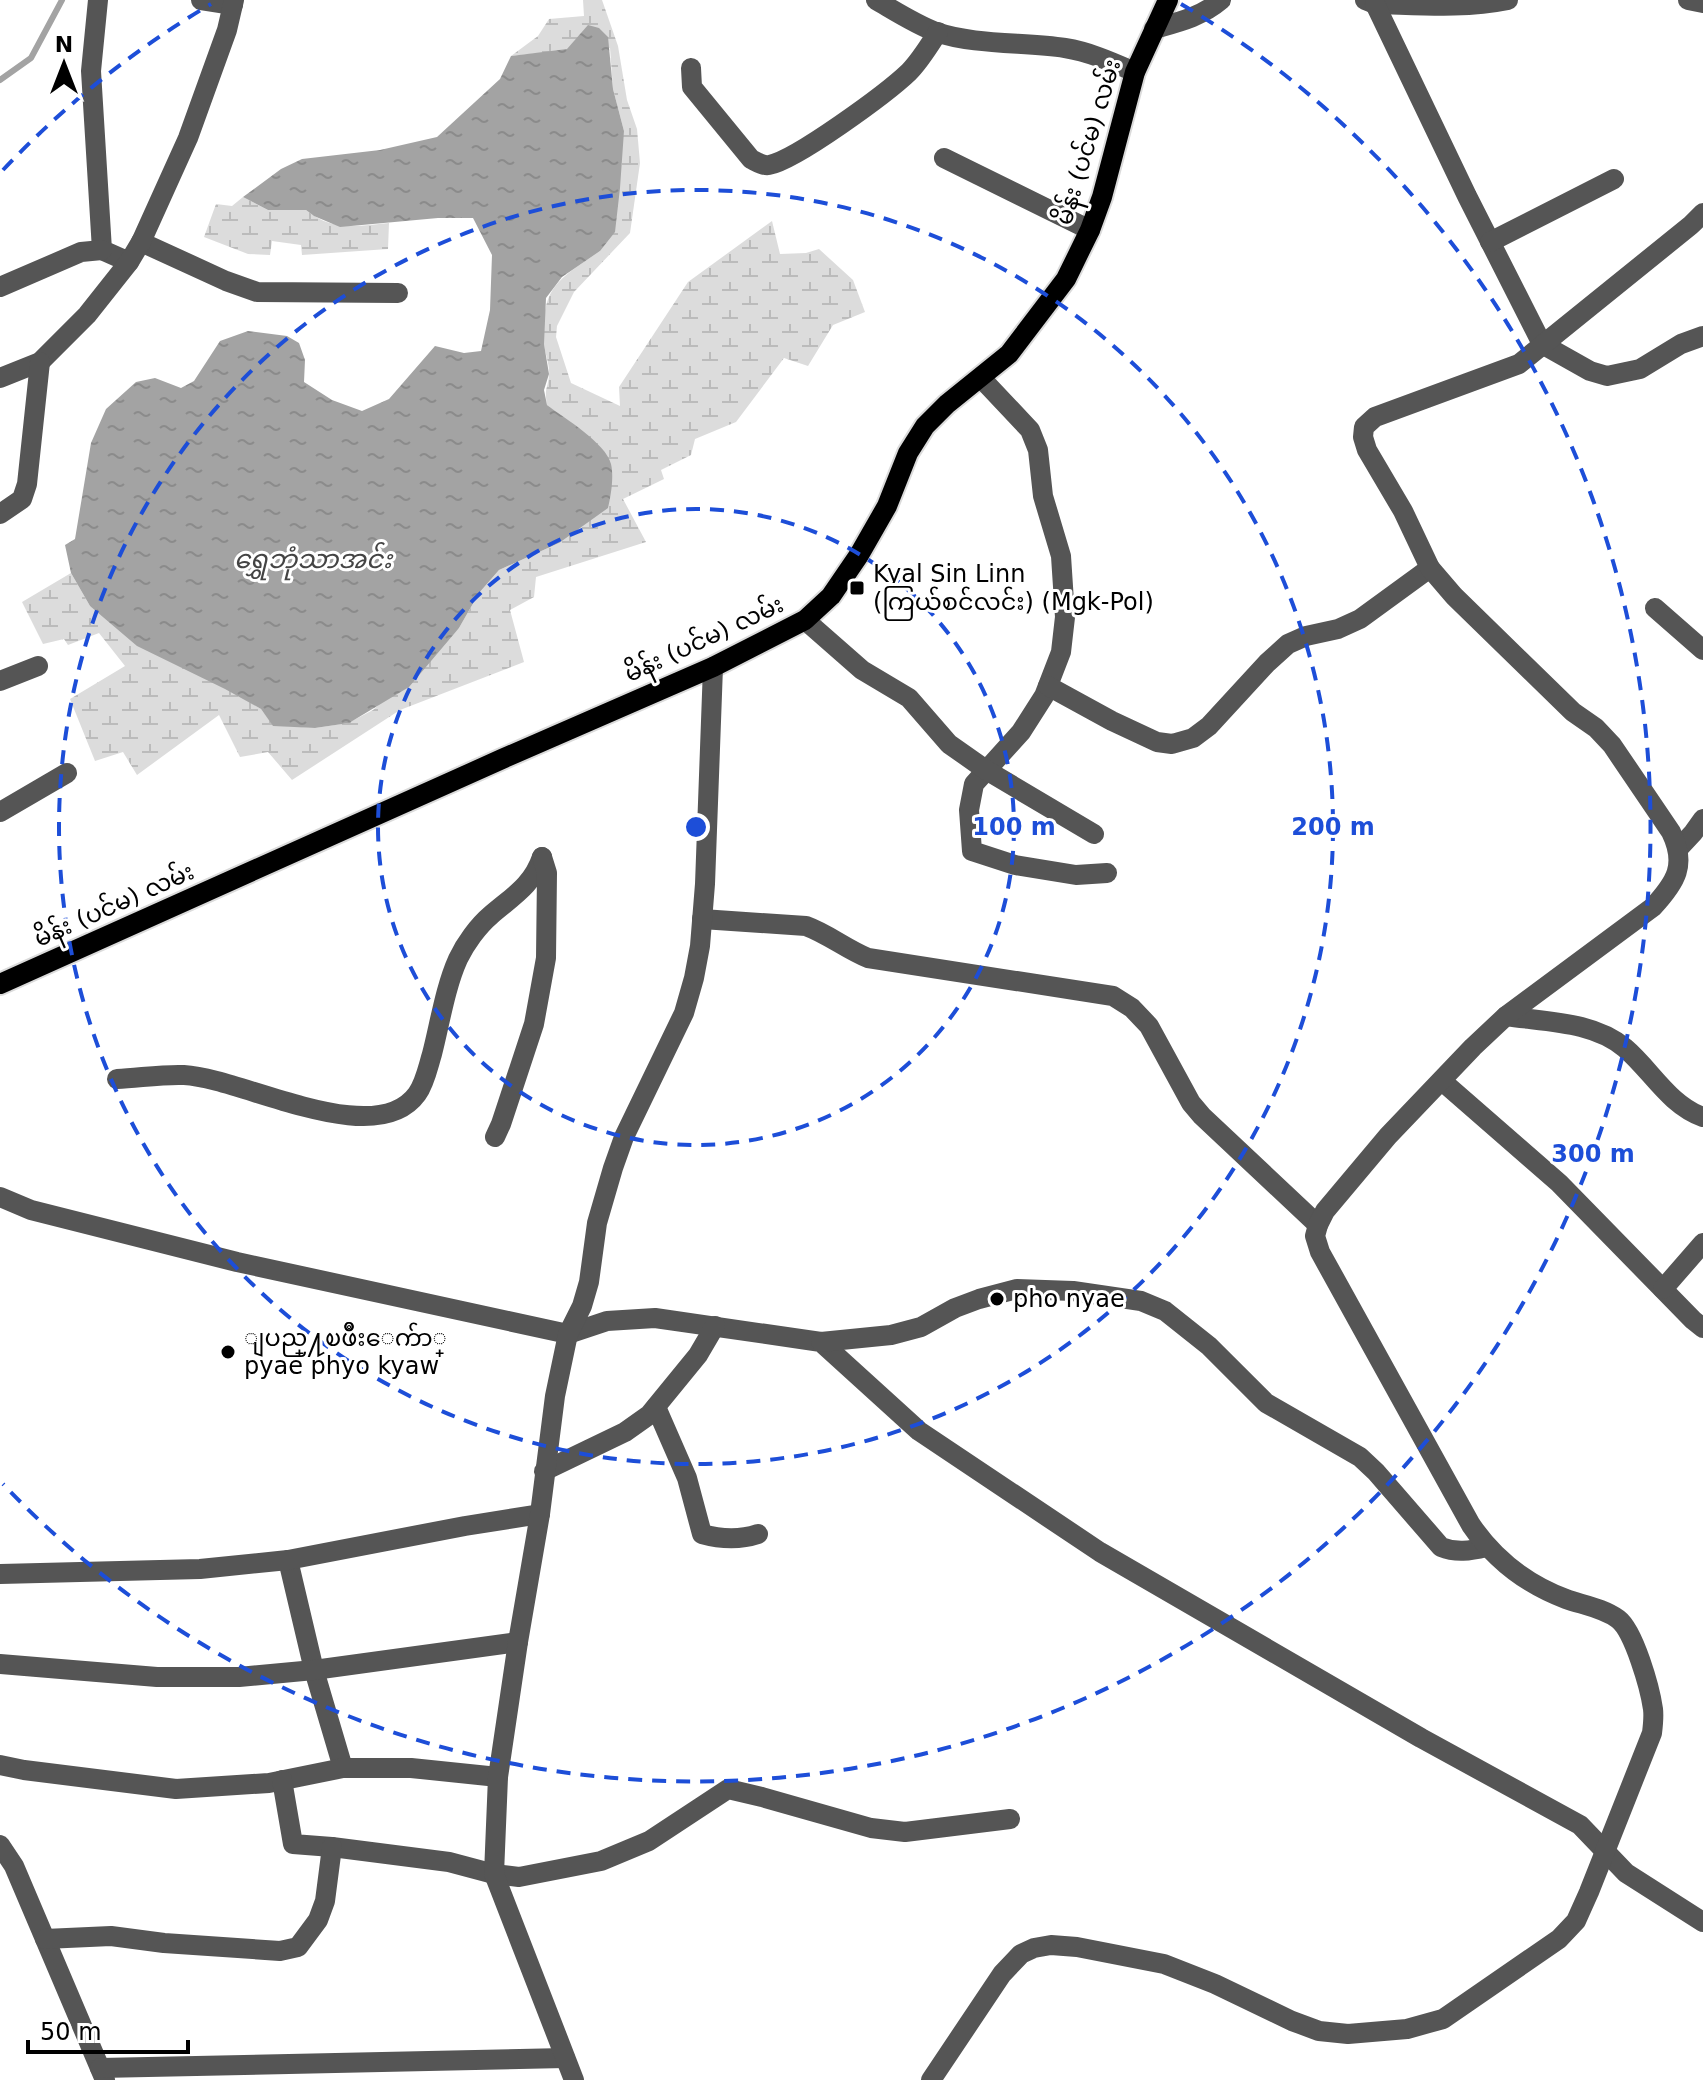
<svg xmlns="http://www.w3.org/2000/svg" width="1703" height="2080" font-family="'DejaVu Sans','Noto Sans Myanmar',sans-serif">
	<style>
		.wetland { fill: url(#wetland-marsh) }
		.water { fill: url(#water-ripples) }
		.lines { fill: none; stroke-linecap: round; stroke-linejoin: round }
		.stream { stroke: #a3a3a3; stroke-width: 6 }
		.major-casing { stroke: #dbdbdb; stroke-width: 24 }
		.minor { stroke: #555; stroke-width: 20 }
		.major { stroke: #000; stroke-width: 20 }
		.ring { fill: none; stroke: #1d4ed8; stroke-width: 4; stroke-dasharray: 14 10 }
		.poi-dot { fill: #000; stroke: #fff; stroke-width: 3 }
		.labels { text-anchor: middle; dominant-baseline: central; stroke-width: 6; stroke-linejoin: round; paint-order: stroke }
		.street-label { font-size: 24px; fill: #000; stroke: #fff }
		.poi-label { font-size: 24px; fill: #000; stroke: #fff; text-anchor: start }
		.water-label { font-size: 26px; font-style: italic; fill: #444; stroke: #fff }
		.centre { fill: #1d4ed8; stroke: #fff; stroke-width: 4 }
		.ring-label { font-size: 24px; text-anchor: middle; font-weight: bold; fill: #1d4ed8; stroke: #fff; stroke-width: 6; stroke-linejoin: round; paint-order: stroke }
	</style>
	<defs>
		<pattern id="wetland-marsh" width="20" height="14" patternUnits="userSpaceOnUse" patternTransform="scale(2)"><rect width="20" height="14" fill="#dcdcdc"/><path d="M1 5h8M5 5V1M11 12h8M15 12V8" fill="none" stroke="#bbb"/></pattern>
		<pattern id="water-ripples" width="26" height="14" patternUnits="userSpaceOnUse" patternTransform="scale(2)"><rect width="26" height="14" fill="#a3a3a3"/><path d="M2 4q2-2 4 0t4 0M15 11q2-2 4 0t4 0" fill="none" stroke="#8b8b8b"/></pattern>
	</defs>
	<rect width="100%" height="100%" fill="#fff"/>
	<!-- wetland -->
	<g class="wetland">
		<path d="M 583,0 L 602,0 L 618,46 L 627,100 L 637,129 L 640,163 L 630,233 L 574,292 L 557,326 L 556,337 L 571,383 L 620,406 L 619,387 L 688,282 L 772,221 L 780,254 L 806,253 L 819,249 L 853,280 L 865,312 L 833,325 L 808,366 L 784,358 L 736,422 L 695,439 L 691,455 L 661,470 L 664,479 L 623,499 L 646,542 L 536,577 L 534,597 L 510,610 L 524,662 L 400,710 L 292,780 L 268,752 L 240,757 L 219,715 L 137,775 L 123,752 L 95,761 L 70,699 L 125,666 L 99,633 L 68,645 L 64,639 L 43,644 L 22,602 L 71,573 L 90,606 L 261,709 L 273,725 L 315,728 L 348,723 L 373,710 L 459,628 L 479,593 L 499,570 L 559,543 L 599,446 L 547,405 C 544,387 548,389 549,375 C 550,365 545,354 544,344 C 541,287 556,281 600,251 L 624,131 L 613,89 L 610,48 L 568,50 L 511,56 L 538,36 L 549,19 L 584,16 Z"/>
		<path d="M 243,197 L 268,210 L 306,210 C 333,232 357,226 389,223 L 388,249 L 302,255 L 301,245 L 272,241 L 270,255 L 248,254 L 204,237 L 216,204 L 232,206 Z"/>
	</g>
	<!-- water -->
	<path class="water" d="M 588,25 L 599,28 L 608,37 L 613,89 L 624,131 L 620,188 L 615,232 L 600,251 L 562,277 L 546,298 L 544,344 L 549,374 L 544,390 L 547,405 C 564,418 606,443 611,464 C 614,477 611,495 608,508 L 559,543 L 499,570 L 479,593 L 459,628 L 409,687 L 349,723 L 315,728 L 273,726 L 261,709 L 225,689 L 137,646 L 90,606 L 71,573 L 65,545 L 75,539 L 91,443 L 106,409 L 136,382 L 155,378 L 181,388 L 194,381 L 220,341 L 248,331 L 287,336 L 299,343 L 305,360 L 304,382 L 332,400 L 362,411 L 389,399 L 435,346 L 464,353 L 481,351 L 490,310 L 492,255 L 473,218 L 438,218 L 340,227 L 314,216 L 306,210 L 268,210 L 243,197 L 281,169 L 302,159 L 380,150 L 437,137 L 500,79 L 511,56 L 567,49 Z"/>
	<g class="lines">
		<!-- stream -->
		<path class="stream" d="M 0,80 L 31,58 L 62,0"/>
		<!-- major casing -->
		<g class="major-casing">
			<path id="major" d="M 0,984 L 502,759 L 713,667 L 805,620 L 831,596 L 859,555 L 887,506 L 908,453 L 925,426 L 947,404 L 1009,354 L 1066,279 L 1090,230 L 1102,197 L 1135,72 L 1168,0"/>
		</g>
		<!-- minor -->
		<g class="minor">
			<path d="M 98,0 L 91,71 L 102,250 L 129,262"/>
			<path d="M 201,0 L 233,5"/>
			<path d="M 876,0 C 895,11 915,24 936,32 C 973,45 1025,42 1065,48 C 1090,52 1112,62 1135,72"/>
			<path d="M 1365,0 L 1375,4 C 1419,5 1464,9 1508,0"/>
			<path d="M 1688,0 L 1703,3"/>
			<path d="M 1375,4 L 1467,196 L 1542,344 L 1590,371 L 1607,376 L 1640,369 L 1681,344 L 1703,336"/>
			<path d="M 1154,29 C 1179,22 1201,17 1221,0"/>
			<path d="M 691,68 L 692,87 L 751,159 C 757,162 763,166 769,165 C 796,160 887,93 909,72 C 920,61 929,46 938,32"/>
			<path d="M 944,158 L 1090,230"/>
			<path d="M 141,242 L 226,281 L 257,292 L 398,293"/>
			<path d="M 1490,242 L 1614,179"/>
			<path d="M 0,287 L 81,252 L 102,250"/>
			<path d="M 0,378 L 40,362 L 87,315 L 129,262 L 141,242 L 188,138 L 227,30 L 234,0"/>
			<path d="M 981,378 L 1030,430 L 1038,450 L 1043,496 L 1061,556 L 1065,617 L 1061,652 L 1044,696 L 1021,732 L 974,784 L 969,810 L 972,851 L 1015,865 L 1076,875 L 1107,873"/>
			<path d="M 0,514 L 22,499 L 27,484 L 40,362"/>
			<path d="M 1655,608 L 1703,650"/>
			<path d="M 805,620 L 862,670 L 909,698 L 949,744 L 986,770 L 1094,834"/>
			<path d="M 0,681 L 38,666"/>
			<path d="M 1048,686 L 1112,721 L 1157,742 L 1172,744 L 1193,738 L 1209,726 L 1267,663 L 1288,644 L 1306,636 L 1338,629 L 1360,619 L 1430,568"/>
			<path d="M 0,812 L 67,773"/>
			<path d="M 1679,848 L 1693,833 L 1703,819"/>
			<path d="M 702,919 L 806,926 C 828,934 846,949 868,958 L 1113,996 L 1132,1008 L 1149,1026 L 1191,1103 L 1202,1116 L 1318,1225"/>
			<path d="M 1506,1016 C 1545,1022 1593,1021 1625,1048 C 1651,1070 1669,1105 1703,1117"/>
			<path d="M 117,1079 C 139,1078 163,1074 184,1075 C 242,1078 375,1152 417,1094 C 425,1083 428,1067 432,1054 C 440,1023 445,988 458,959 C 465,944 478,926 491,915 C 513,896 532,886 542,857"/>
			<path d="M 1442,1081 L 1559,1183 L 1693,1320 L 1703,1328"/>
			<path d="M 495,1137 L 501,1124 L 534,1024 L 546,958 L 547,873 L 542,857"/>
			<path d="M 0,1197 L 31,1210 L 237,1262 L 568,1334 L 607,1321 L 655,1318 L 821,1342 L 919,1431 L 1100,1552 L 1421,1738 L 1580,1825 L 1626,1873 L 1703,1922"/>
			<path d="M 1663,1289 L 1703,1243"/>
			<path d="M 821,1342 L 891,1335 L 921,1327 L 955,1308 L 979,1299 L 1017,1289 L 1073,1291 L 1141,1301 L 1165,1311 L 1209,1346 L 1266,1403 L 1360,1457 L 1376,1472 L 1441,1547 C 1456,1553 1470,1551 1486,1547"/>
			<path d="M 656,1407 L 687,1478 L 702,1534 C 720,1539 740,1540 758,1534"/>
			<path d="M 544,1471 L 625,1432 L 649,1415 L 698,1355 L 715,1326"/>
			<path d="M 288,1560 L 314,1670 L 343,1768"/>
			<path d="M 0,1574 L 200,1569 L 288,1560 L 465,1526 L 540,1514"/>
			<path d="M 0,1664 L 157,1677 L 239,1677 L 314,1670 L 518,1642"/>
			<path d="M 0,1765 L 24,1770 L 176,1789 L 269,1783 L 343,1768 L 411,1768 L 498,1777"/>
			<path d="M 282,1780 L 293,1844 L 332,1847 L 449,1862 L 494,1874 L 519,1877 L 601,1861 L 649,1841 L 728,1789 L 762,1797 L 871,1828 L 905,1832 L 1010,1819"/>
			<path d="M 0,1845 L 14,1866 L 105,2080"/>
			<path d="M 45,1939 L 111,1936 L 164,1943 L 280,1951 L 298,1947 L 318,1920 L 325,1901 L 332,1847"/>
			<path d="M 100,2068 L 565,2058"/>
			<path d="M 574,2080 L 494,1874 L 498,1777 L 518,1642 L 540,1514 L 555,1396 L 568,1334 L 582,1306 L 589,1282 L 597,1223 L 613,1168 L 624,1137 L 684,1013 L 694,978 L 700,946 L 705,884 L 713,667"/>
			<path d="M 931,2080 L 1002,1974 L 1021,1954 L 1034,1948 L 1051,1945 L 1077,1947 L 1164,1964 L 1215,1984 L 1292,2021 L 1319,2031 L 1348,2034 L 1407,2029 L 1443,2019 L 1559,1939 L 1576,1921 L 1589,1892 L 1652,1733 C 1653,1725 1654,1717 1653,1709 C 1650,1688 1634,1631 1618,1619 C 1603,1608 1583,1605 1566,1599 C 1526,1584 1495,1560 1471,1525 L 1320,1252 L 1315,1236 L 1318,1225 L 1325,1211 L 1388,1136 L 1473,1047 L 1506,1016 L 1653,907 C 1676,882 1687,865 1671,832 L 1612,745 L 1596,728 L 1573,712 L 1454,596 L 1430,568 L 1403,511 L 1367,450 L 1363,437 L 1364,427 L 1375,417 L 1519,364 L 1691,225 L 1703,213"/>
		</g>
		<!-- major -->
		<use href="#major" class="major"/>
	</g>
	<!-- distance rings -->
	<g class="ring">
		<circle cx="696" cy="827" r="318"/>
		<circle cx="696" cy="827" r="637"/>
		<path d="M3 170A955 955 0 0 1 211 4M1181 4A955 955 0 1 1 3 1484"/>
	</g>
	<!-- markers -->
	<g class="poi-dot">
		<rect x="849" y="580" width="16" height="16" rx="4"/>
		<circle cx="997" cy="1299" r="8"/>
		<circle cx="228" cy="1352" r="8"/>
	</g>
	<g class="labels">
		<!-- street labels -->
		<g class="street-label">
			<text transform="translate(1088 142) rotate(-73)">မိန်း (ပင်မ) လမ်း</text>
			<text transform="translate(704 639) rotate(-25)">မိန်း (ပင်မ) လမ်း</text>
			<text transform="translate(114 905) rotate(-24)">မိန်း (ပင်မ) လမ်း</text>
		</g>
		<!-- poi labels -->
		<g class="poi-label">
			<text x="873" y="574">Kyal Sin Linn<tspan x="873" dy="28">(ကြယ်စင်လင်း) (Mgk-Pol)</tspan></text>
			<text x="1013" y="1299">pho nyae</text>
			<text x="244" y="1338">ျပည္႔ၿဖိဳးေက်ာ္<tspan x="244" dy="28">pyae phyo kyaw</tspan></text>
		</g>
		<!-- water labels -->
		<g class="water-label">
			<text x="313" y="559">ရွှေဘုံသာအင်း</text>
		</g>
	</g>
	<circle cx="696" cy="827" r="12" class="centre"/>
	<g class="ring-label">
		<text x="1014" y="835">100 m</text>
		<text x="1333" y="835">200 m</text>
		<text x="1593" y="1162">300 m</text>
	</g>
	<!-- north arrow -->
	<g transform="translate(64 64)" stroke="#ffffff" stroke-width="6" paint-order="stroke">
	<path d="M0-6L14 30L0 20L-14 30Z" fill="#000000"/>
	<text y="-12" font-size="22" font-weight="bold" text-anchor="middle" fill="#000000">N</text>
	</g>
	<!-- scale -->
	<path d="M28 2040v12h160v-12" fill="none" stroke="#000000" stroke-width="4"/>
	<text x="40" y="2040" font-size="24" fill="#000000" stroke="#ffffff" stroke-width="6" paint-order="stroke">50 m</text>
</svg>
